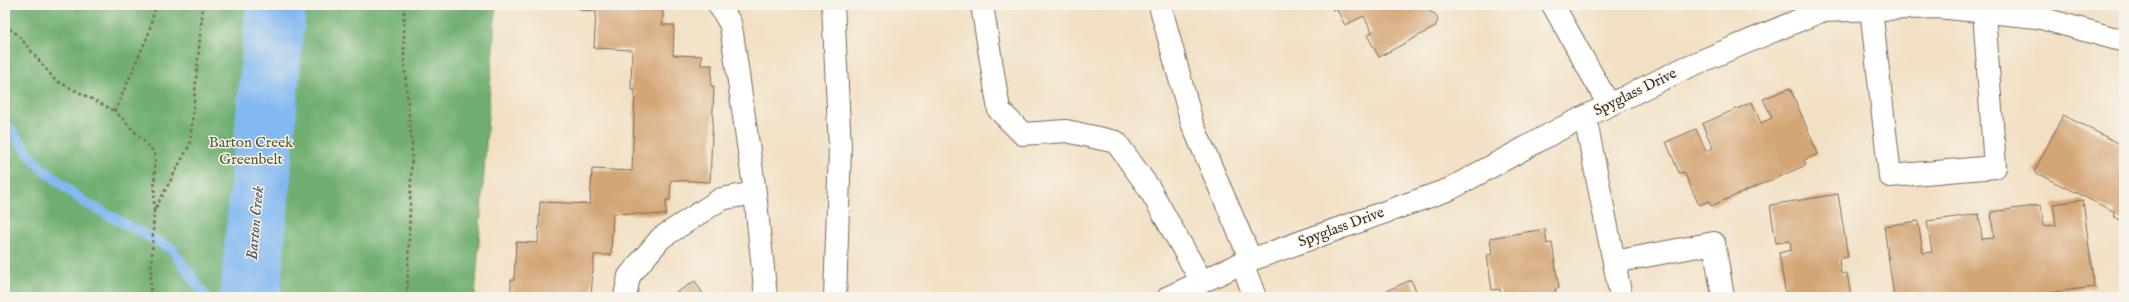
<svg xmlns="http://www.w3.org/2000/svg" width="2129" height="302" font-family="'IM FELL English',serif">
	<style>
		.forest { fill: #6faf71; stroke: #556c48 }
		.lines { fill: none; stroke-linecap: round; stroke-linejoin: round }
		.stream { stroke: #83b9f2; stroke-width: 10 }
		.river { stroke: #83b9f2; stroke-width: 60 }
		.building { fill: #d4a676 }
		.minor-casing { stroke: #7b6a58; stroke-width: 24 }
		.path { stroke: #7b6a58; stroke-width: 2.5; stroke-dasharray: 3 3; stroke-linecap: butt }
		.minor { stroke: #fff; stroke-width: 22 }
		.labels { text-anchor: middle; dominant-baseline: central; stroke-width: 3; stroke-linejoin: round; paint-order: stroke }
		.street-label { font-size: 15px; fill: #3b2a1e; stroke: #f7f3e8 }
		.park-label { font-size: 15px; fill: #535a3c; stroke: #f7f3e8 }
		.water-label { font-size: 16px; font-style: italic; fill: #51555e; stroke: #f7f3e8 }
	</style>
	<rect width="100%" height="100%" fill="#f7f3e8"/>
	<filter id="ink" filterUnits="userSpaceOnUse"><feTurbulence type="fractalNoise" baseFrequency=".025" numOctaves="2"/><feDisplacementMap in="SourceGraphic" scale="8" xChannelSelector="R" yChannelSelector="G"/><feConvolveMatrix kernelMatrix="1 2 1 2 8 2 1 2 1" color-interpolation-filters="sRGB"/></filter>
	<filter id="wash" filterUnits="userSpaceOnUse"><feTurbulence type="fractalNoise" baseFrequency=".012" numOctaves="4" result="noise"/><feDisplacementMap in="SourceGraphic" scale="16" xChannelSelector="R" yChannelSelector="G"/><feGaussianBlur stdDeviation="0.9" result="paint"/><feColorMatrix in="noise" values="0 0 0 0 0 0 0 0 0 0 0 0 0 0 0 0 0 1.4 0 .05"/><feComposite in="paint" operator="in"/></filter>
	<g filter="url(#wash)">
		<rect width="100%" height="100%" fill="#f2e0c4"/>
		<!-- forest -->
		<path class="forest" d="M 5,5 L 496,5 L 475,297 L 5,297 Z"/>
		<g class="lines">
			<!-- stream -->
			<path class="stream" d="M 5,123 L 40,167 L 84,202 L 172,249 L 206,297"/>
			<!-- river -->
			<path class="river" d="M 250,297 L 276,5"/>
		</g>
		<g id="blocks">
			<!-- building -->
			<g class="building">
				<path d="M 580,5 L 658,5 L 658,10 L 663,11 L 662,25 L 674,25 L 673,55 L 702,56 L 701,65 L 712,65 L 711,86 L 714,86 L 710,182 L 671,180 L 670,200 L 666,200 L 666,215 L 613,213 L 611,255 L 594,255 L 591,297 L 511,297 L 511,280 L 514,280 L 516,242 L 538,243 L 540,202 L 590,204 L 592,169 L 632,171 L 635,90 L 631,90 L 632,50 L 594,48 L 596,11 L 580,10 Z"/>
				<path d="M 1330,5 L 1426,5 L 1430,12 L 1435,14 L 1438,20 L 1435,27 L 1379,57 L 1367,35 L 1372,33 L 1364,16 L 1345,25 L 1336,8 L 1333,10 Z"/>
				<path d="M 1790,88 L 1818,154 L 1804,160 L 1806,165 L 1711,206 L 1709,201 L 1699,205 L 1684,172 L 1679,173 L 1666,142 L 1696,129 L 1706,151 L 1713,148 L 1702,124 L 1752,102 L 1761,123 L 1772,118 L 1763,99 Z"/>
				<path d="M 2063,115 L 2124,146 L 2124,222 L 2113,216 L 2115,212 L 2034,172 Z"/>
				<path d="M 1838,194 L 1848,257 L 1839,259 L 1841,274 L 1847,273 L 1851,297 L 1786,297 L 1779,253 L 1791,250 L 1790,241 L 1776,243 L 1770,205 Z"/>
				<path d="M 2083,200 L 2094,287 L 2014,297 L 1894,297 L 1884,226 L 1918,221 L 1923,253 L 1932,252 L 1927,221 L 1979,214 L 1982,239 L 1994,238 L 1991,212 L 2041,205 L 2044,226 L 2056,225 L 2053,204 Z"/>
				<path d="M 1545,229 L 1547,244 L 1552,243 L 1559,288 L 1555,289 L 1556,297 L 1501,297 L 1500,289 L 1492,290 L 1487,255 L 1492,254 L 1490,238 Z"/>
				<path d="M 1411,280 L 1419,297 L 1372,297 Z"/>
				<path d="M 695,281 L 705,297 L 669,297 Z"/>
			</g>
		</g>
	</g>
	<g filter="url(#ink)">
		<use href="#blocks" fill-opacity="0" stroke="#7b6a58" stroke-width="1"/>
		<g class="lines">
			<!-- minor casing -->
			<g class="minor-casing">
				<g id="minor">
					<path d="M 833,5 L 840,148 L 835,297"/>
					<path d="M 982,5 L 999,110 L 1023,134 L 1066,131 L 1116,142 L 1149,188 L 1202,282"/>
					<path d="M 1160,5 L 1192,123 L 1251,260"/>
					<path d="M 1553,5 L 1609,105"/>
					<path d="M 1871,9 L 1890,176 L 1995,167 L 1984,12"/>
					<path d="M 1585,117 L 1621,297"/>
					<path d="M 755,193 L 766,297"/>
					<path d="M 1614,262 L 1714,243 L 1723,297"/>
					<path d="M 1242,263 L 1255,297"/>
					<path d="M 625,297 L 629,276 L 661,238 L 721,199 L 755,193 L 732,33 L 730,23 L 719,5"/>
					<path d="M 1169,297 L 1242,263 L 1450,189 L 1558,130 L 1685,68 L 1821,11 L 1938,7 L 2037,17 L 2124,41"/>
				</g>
			</g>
			<!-- path -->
			<g class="path">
				<path d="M 404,5 L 404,60 L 412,147 L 407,297"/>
				<path d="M 5,25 L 18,35 L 55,80 L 115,111"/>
				<path d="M 154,210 L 155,153 L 115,111 L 148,35 L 156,5"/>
				<path d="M 150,297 L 154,211 L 190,144 L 203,5"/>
			</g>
			<!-- minor -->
			<use href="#minor" class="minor"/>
		</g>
	</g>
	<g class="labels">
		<!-- street labels -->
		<g class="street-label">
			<text transform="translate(1635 92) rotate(-26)">Spyglass Drive</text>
			<text transform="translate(1341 227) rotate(-20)">Spyglass Drive</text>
		</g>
		<!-- park labels -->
		<g class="park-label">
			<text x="251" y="142">Barton Creek<tspan x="251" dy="17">Greenbelt</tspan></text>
		</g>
		<!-- water labels -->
		<g class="water-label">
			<text transform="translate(256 223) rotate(-85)">Barton Creek</text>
		</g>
	</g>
	<!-- margin -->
	<rect width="2129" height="302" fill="none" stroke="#f7f3e8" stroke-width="20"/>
</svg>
